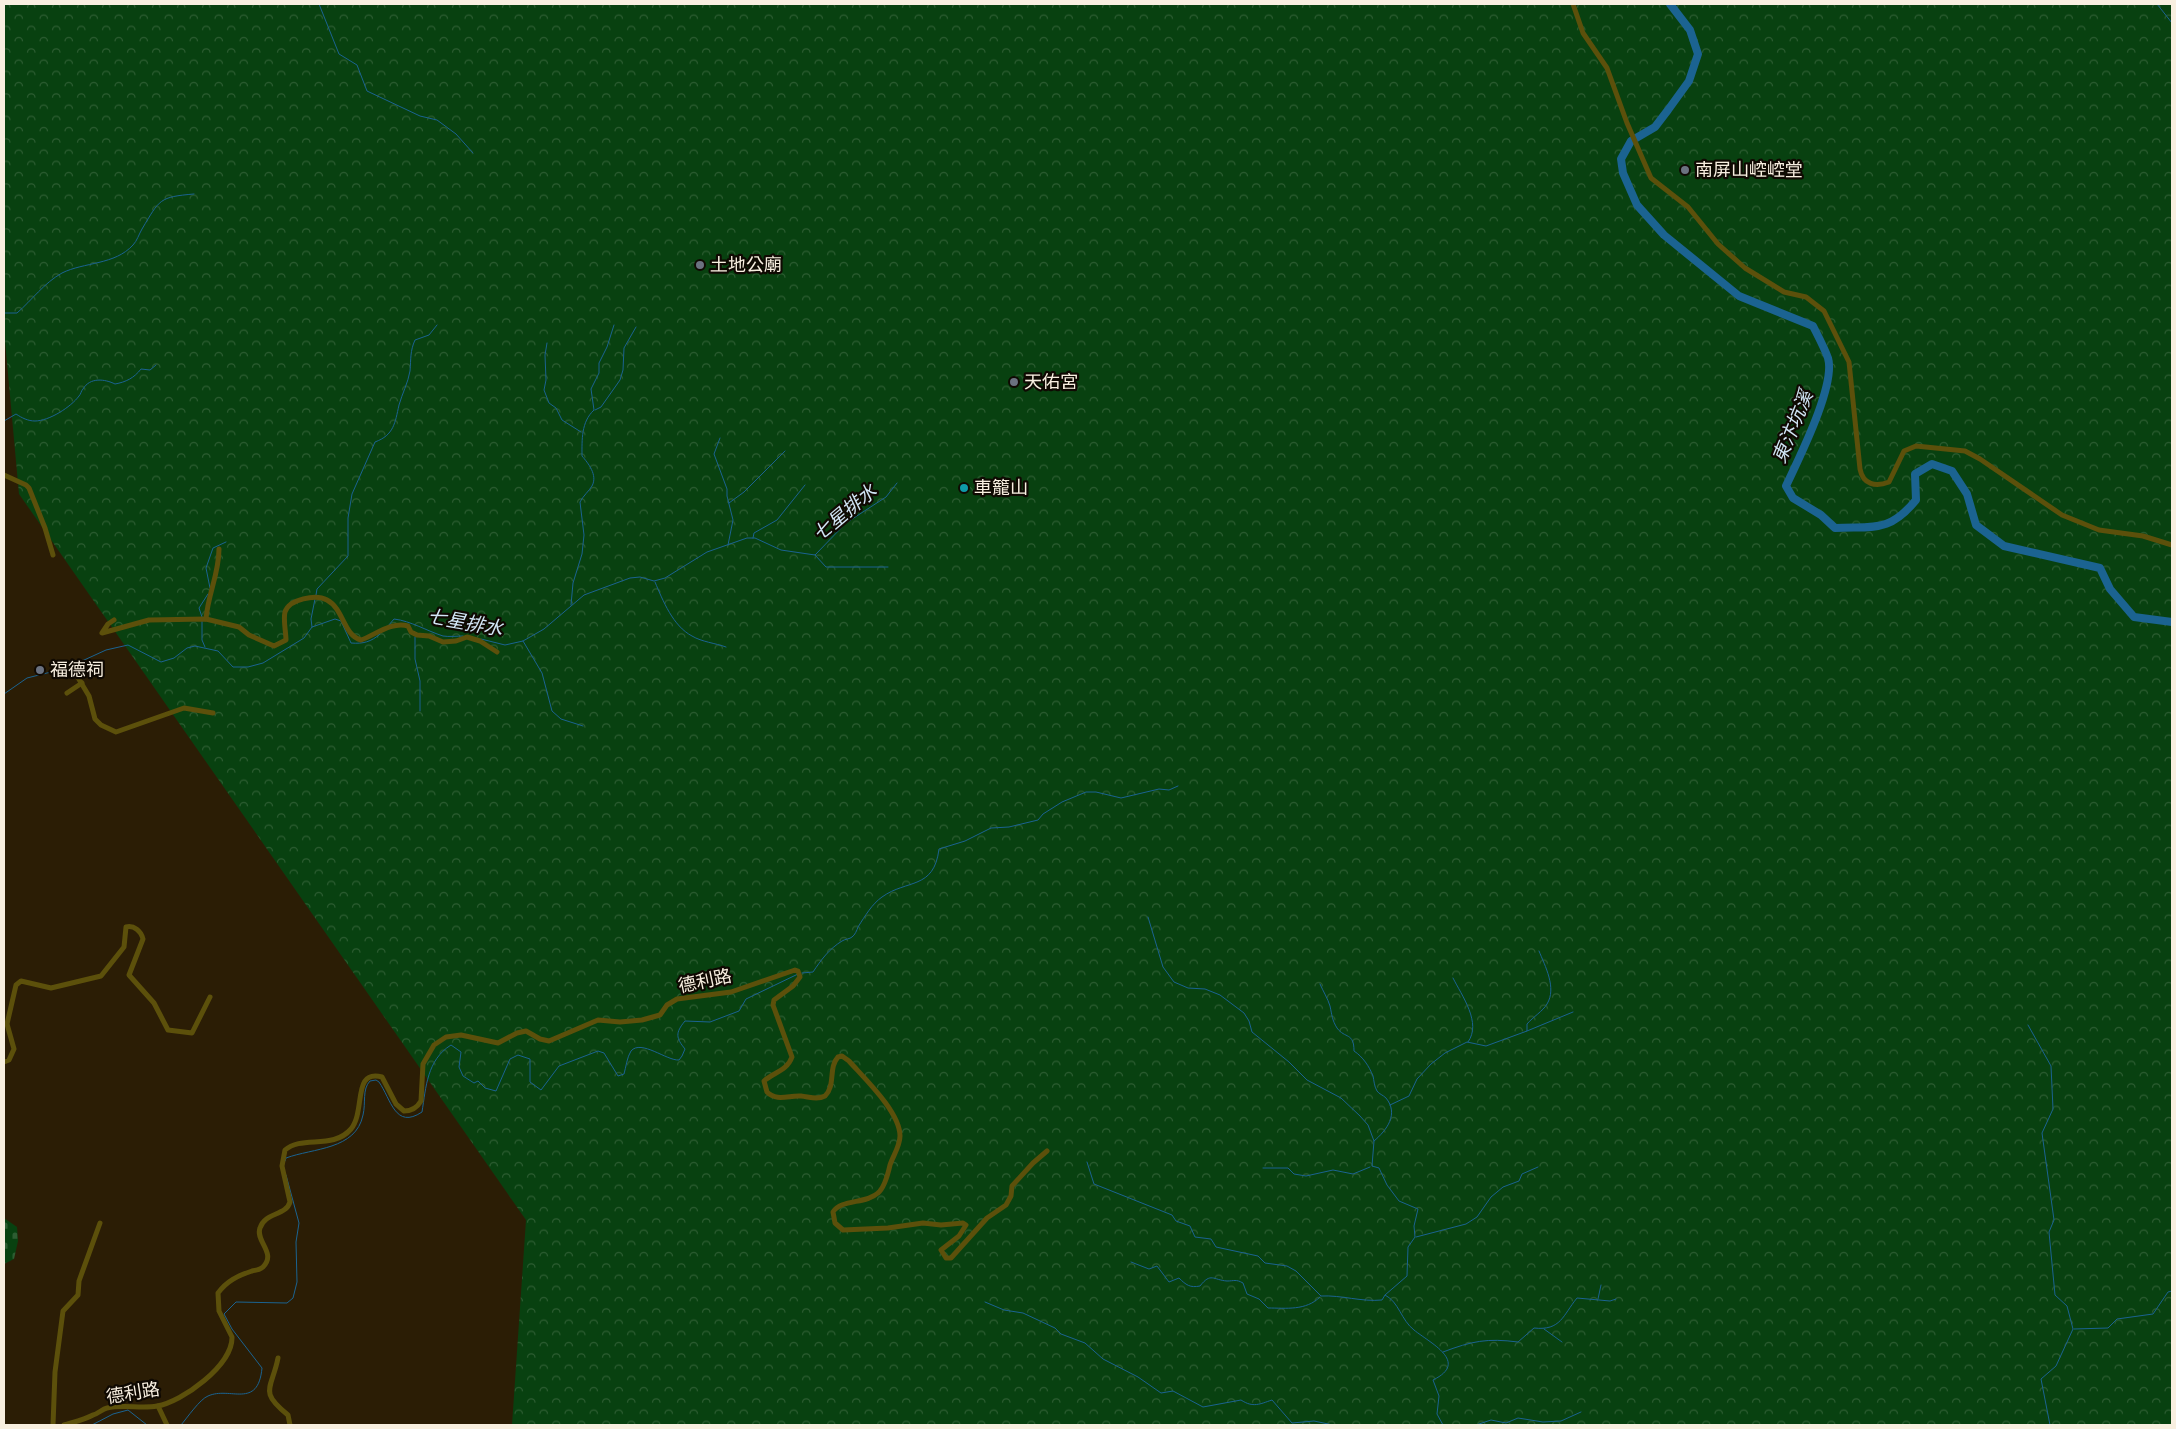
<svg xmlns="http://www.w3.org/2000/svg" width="2176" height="1429" font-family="'Varela Round','Noto Sans TC',sans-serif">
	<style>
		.forest { fill: url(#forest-crowns) }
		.cemetery { fill: url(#cemetery-stones) }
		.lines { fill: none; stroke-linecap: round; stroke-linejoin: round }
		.stream { stroke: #1b6391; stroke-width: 1 }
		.river { stroke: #1b6391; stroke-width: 8 }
		.minor { stroke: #5c500b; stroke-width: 5 }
		.worship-dot { fill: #6b7280; stroke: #0f0902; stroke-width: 2 }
		.culture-dot { fill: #0f9aa8; stroke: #0f0902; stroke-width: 2 }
		.labels { text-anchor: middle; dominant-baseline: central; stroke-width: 4.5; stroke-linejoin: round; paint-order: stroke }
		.poi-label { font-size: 18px; fill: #f8efe0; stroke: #0f0902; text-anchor: start }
		.street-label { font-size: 18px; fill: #f8efe0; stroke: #0f0902 }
		.water-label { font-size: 19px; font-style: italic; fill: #d2e6f6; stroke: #0f0902 }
	</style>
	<defs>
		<pattern id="forest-crowns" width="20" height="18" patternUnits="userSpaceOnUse" patternTransform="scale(1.25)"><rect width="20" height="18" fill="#084110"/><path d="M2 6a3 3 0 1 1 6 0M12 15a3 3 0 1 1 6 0" fill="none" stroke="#2d5d32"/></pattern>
		<pattern id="cemetery-stones" width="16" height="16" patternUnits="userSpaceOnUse" patternTransform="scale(1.25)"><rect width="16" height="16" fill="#084110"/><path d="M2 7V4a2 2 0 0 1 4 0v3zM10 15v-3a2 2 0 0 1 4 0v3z" fill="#2d5d32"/></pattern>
	</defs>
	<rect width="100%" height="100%" fill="#2b1d05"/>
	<!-- forest -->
	<path class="forest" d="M 4,4 L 2172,4 L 2172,1425 L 512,1425 L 526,1220 L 19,494 L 4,330 Z"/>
	<!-- cemetery -->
	<path class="cemetery" d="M 4,1218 L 17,1227 L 18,1241 L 14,1259 L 4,1264 Z"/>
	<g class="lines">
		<!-- stream -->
		<g class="stream">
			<path d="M 319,4 L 339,54 L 357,65 L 367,91 L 420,116 L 437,120 L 456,134 L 473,153"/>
			<path d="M 2157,4 L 2172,23"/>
			<path d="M 4,313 L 17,313 C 32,300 44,283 62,273 C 84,262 115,265 133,245 C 137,241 139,234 142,229 C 160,199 159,197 194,194"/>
			<path d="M 547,343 L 545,355 L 546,380 L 544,390 L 549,403 L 556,408 L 562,420 L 581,432"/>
			<path d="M 595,410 L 601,407 L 620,380 L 623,370 L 624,348 L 636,327"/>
			<path d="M 4,421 L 16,414 C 22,418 28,421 35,421 C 49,421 71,407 79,396 C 81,394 81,391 83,389 C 90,377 105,379 115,384 C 126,382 134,378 141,369 L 150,370 L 156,365"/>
			<path d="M 720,438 L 714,454 L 727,489 L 727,496 L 733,520 L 728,545"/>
			<path d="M 729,503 L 744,492 L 785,451"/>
			<path d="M 753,538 L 754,533 L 777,520 L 805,485"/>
			<path d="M 815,555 L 826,567 L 888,567"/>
			<path d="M 655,582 C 663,601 673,626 692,636 C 702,642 715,643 726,647"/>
			<path d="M 210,588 L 206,568 L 213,548 L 226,542"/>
			<path d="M 316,595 L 317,589 L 348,556 L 348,518 L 352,494 L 375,442 C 394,435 395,423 399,405 C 402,394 408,383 410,371 C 411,359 410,351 415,340 L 429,335 L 437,325"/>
			<path d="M 571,605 L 573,583 L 582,554 L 584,535 L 580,502 C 583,496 589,491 592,486 C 598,475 588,463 582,456 C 582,440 581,422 594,410 L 591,389 L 599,373 L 599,363 L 607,347 L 614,325"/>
			<path d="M 202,617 L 199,608 L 208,594"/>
			<path d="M 202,621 L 202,640 L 205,647"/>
			<path d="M 388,626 L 394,619 C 411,621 427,631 443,636 C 449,637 457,636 463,636"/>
			<path d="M 312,627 L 311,619 L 315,599"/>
			<path d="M 415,637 L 415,659 L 420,681 L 420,711"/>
			<path d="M 481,639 L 505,645 L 523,641 L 544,629 L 584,595 L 630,578 L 640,577 L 654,581 L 665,578 L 707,552 L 747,538 L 755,538 L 781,550 L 815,555 L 846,523 L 886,497 L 897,483"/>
			<path d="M 523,641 L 542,673 L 552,711 L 561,719 L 583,726"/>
			<path d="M 71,666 L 106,650 L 128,645 L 161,662 L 174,658 L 187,648 L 195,646 L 218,651 L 233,667 L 248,667 L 263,663 L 304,638 L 312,627 L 335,619 L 341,621 L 351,643 C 363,644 371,642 380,634"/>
			<path d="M 4,694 L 27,678 L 67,668"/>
			<path d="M 1148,917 L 1163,967 L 1174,982 L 1188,988 L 1205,989 L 1220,995 L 1244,1013 L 1249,1021 L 1252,1032 L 1289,1062 L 1307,1080 L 1341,1098 L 1360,1116 L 1368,1125 L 1374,1141 L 1372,1166 L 1379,1168 L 1387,1185 L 1399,1201 L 1418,1209 L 1414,1226 L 1415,1237 L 1408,1247 L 1407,1276 L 1385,1295 C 1399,1302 1401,1320 1414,1330 C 1430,1343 1470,1362 1433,1380 L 1439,1396 L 1437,1414 L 1443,1425"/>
			<path d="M 802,973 L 813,972 C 821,960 829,949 842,941 C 845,939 850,939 852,937 C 855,935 857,930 858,927 C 865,916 872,904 882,897 C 907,879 934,890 939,849 L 965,841 L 991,828 L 1009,827 L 1038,820 L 1043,814 L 1062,802 L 1086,792 L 1096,792 L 1121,798 L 1159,789 L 1169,790 L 1178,786"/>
			<path d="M 1453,978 C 1462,996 1482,1023 1468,1042"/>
			<path d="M 1320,984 C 1323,991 1328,999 1330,1006 C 1332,1015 1332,1020 1337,1028 C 1345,1039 1354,1032 1354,1051 C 1363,1057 1369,1066 1373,1076 C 1374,1080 1374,1086 1377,1091 C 1379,1094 1383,1095 1386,1098 C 1399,1114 1387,1130 1374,1141"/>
			<path d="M 2028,1025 L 2051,1066 L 2053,1109 L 2042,1133 L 2054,1220 L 2049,1232 L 2055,1295 L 2067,1306 L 2073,1329 L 2056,1366 L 2041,1379 L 2050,1425"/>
			<path d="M 1527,1031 L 1573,1012"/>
			<path d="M 1390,1105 L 1409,1096 L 1417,1079 L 1431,1064 L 1445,1053 L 1467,1042 L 1486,1046 L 1527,1031 L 1527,1024 C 1533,1017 1543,1011 1547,1004 C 1557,988 1545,966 1539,951"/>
			<path d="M 285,1161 L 286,1158 C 313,1148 356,1150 363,1115 C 366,1103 362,1089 370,1081 L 376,1080 L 379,1082 C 391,1099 395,1130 422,1112 C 426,1087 427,1060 451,1045 L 461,1052 L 459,1067 L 463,1076 L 474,1083 L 478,1081 L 485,1088 L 496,1091 L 510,1059 L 518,1055 L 530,1059 L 530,1082 L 541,1090 L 559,1066 L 598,1051 L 604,1053 L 618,1076 L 624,1074 C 626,1067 627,1057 631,1051 C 641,1039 667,1061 679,1060 L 682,1056 L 685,1049 C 676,1038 675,1033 685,1021 L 710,1022 L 739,1011 L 746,999 L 798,974"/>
			<path d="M 1087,1162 L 1094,1184 L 1172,1215 L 1176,1221 L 1190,1226 L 1195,1237 L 1211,1239 L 1216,1247 L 1258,1256 L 1265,1263 L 1287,1266 L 1296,1271 L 1321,1296 C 1342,1295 1361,1302 1382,1300 L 1385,1295"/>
			<path d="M 1263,1168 L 1288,1168 L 1294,1174 L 1306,1176 L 1333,1170 L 1353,1174 L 1370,1167"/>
			<path d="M 1416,1237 L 1466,1224 L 1477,1217 L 1491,1197 L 1503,1187 L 1519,1181 L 1522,1174 L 1538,1167"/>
			<path d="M 1131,1262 L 1149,1269 L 1157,1266 L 1169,1282 L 1179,1278 C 1186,1285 1190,1288 1200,1286 C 1211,1272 1213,1280 1227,1281 C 1234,1281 1236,1279 1243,1283 L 1247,1294 L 1259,1299 L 1268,1308 C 1286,1308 1306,1311 1320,1297"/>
			<path d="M 1598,1299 L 1601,1285"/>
			<path d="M 985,1302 L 1004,1310 L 1023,1313 L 1055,1328 L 1061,1334 L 1085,1343 L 1103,1359 L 1138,1377 L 1161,1393 L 1173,1391 L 1203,1407 L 1241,1400 C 1253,1408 1260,1404 1272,1400 L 1292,1423 L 1314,1421 L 1333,1425"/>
			<path d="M 1544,1329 L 1562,1342"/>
			<path d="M 2074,1329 L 2108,1328 L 2117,1319 L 2153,1314 L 2168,1292 L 2172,1291"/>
			<path d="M 1443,1352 C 1472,1341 1487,1338 1518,1342 L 1534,1328 C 1561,1331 1563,1315 1577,1298 L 1610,1301 L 1616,1299"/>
			<path d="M 92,1425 L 113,1414 L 128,1410 L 147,1425"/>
			<path d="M 181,1425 C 187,1418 200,1399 208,1396 C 230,1386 258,1410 262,1368 L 232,1329 L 224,1314 L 236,1302 L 287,1303 L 293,1298 L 297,1282 L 296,1242 L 299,1223 L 286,1175"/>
			<path d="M 1476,1425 L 1491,1420 L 1506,1423 L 1518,1418 L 1543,1422 L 1561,1421 L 1581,1412"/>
		</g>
		<!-- river -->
		<path class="river" d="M 1670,4 L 1690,30 L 1698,54 L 1689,81 L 1668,110 L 1655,127 L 1631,141 L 1621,159 L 1623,173 L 1637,205 L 1664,235 L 1739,296 L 1813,326 C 1818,336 1824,347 1828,358 C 1836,385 1799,458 1786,486 L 1793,498 L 1821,515 L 1835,528 C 1874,526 1889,533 1916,500 L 1915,474 L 1932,464 L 1952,471 L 1967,494 L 1976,525 L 2004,546 L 2100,568 L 2110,589 L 2134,617 L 2172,622"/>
		<!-- minor -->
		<g class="minor">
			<path d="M 1573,4 L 1583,33 L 1607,68 L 1627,123 L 1651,178 L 1688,207 L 1718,244 L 1745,268 L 1784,292 L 1806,297 L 1824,311 L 1849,362 L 1860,469 C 1863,485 1876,487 1889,482 L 1904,451 L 1916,446 L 1965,451 L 1980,459 L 2062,515 L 2099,530 L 2143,536 L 2172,545"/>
			<path d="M 4,475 L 26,485 L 29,488 L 45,528 L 53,555"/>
			<path d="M 206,619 C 208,594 219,574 219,549"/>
			<path d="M 114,620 L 108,624 L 102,633 L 149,620 L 206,619 L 239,627 L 249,635 L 274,646 L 286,640 C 286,632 283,620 285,612 C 289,599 316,594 327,600 C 344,609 343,635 361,640 C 375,635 392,621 408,626 L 411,632 L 417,635 L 429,636 L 443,642 L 456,641 L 467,637 L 480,641 L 497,652"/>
			<path d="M 65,663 L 74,671 L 89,696 L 95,719 L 101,725 L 116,732 L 184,708 L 213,713"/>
			<path d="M 67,693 L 82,683"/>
			<path d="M 4,1062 L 9,1060 L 14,1049 L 7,1024 L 16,985 L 21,981 L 51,988 L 101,976 L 124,947 L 126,927 C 134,925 141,931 143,939 L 129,975 L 154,1003 L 168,1030 L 192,1033 L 210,997"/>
			<path d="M 278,1358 C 272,1389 258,1391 288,1415 L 290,1425"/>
			<path d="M 158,1406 L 167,1425"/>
			<path d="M 53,1425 L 55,1372 L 63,1311 L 78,1295 L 79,1281 L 100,1223"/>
			<path d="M 64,1425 C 74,1422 84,1420 93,1415 C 98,1414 102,1409 107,1408 C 123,1404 141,1409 157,1406 C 182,1402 233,1365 232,1337 L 219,1311 L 218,1293 C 227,1281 237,1276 252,1271 C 256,1270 260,1270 263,1267 C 277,1253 255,1241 260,1228 C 265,1212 286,1216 290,1202 L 282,1166 L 285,1150 C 302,1135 333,1150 351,1129 C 366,1110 352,1069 382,1077 L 396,1104 L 404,1111 C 412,1111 417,1108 421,1101 L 423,1064 L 434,1045 L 446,1037 L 461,1035 L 498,1043 L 517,1033 L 526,1031 L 540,1039 L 549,1041 L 598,1020 L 620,1022 L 642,1020 L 660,1015 L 667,1005 L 677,999 L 731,992 L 795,970 L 798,971 L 800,977 L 793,986 L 774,1000 L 773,1005 L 792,1057 C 787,1071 774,1072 764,1081 L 767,1092 C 777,1102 789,1095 801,1096 C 810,1097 817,1100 825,1096 C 836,1085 828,1068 838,1057 L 842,1056 L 849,1061 C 865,1079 900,1112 900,1136 C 900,1146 893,1156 890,1165 C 888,1174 885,1187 878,1193 C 866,1204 841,1199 833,1212 L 835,1223 L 843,1230 L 888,1228 L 923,1223 L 941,1225 L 963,1223 L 966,1225 L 959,1236 L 941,1250 L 946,1258 L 951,1258 L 987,1218 L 1006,1205 L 1011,1196 L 1012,1186 L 1033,1163 L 1047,1151"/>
		</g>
	</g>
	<!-- markers -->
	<g class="worship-dot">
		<circle cx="1685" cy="170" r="5"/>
		<circle cx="700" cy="265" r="5"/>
		<circle cx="1014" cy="382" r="5"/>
		<circle cx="40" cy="670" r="5"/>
	</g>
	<circle class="culture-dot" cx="964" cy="488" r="5"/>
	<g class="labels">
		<!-- poi labels -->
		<g class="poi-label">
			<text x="1695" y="170">南屏山崆崆堂</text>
			<text x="710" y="265">土地公廟</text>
			<text x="1024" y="382">天佑宮</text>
			<text x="974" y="488">車籠山</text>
			<text x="50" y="670">福德祠</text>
		</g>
		<!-- street labels -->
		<g class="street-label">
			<text transform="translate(705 981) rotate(-12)">德利路</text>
			<text transform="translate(133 1393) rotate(-9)">德利路</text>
		</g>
		<!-- water labels -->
		<g class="water-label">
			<text transform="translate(1793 427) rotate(-68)">東汴坑溪</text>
			<text transform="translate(845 513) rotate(-40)">七星排水</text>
			<text transform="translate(465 623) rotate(10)">七星排水</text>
		</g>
	</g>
	<!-- border -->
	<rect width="2176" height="1429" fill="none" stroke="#f8efe0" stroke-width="10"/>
</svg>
